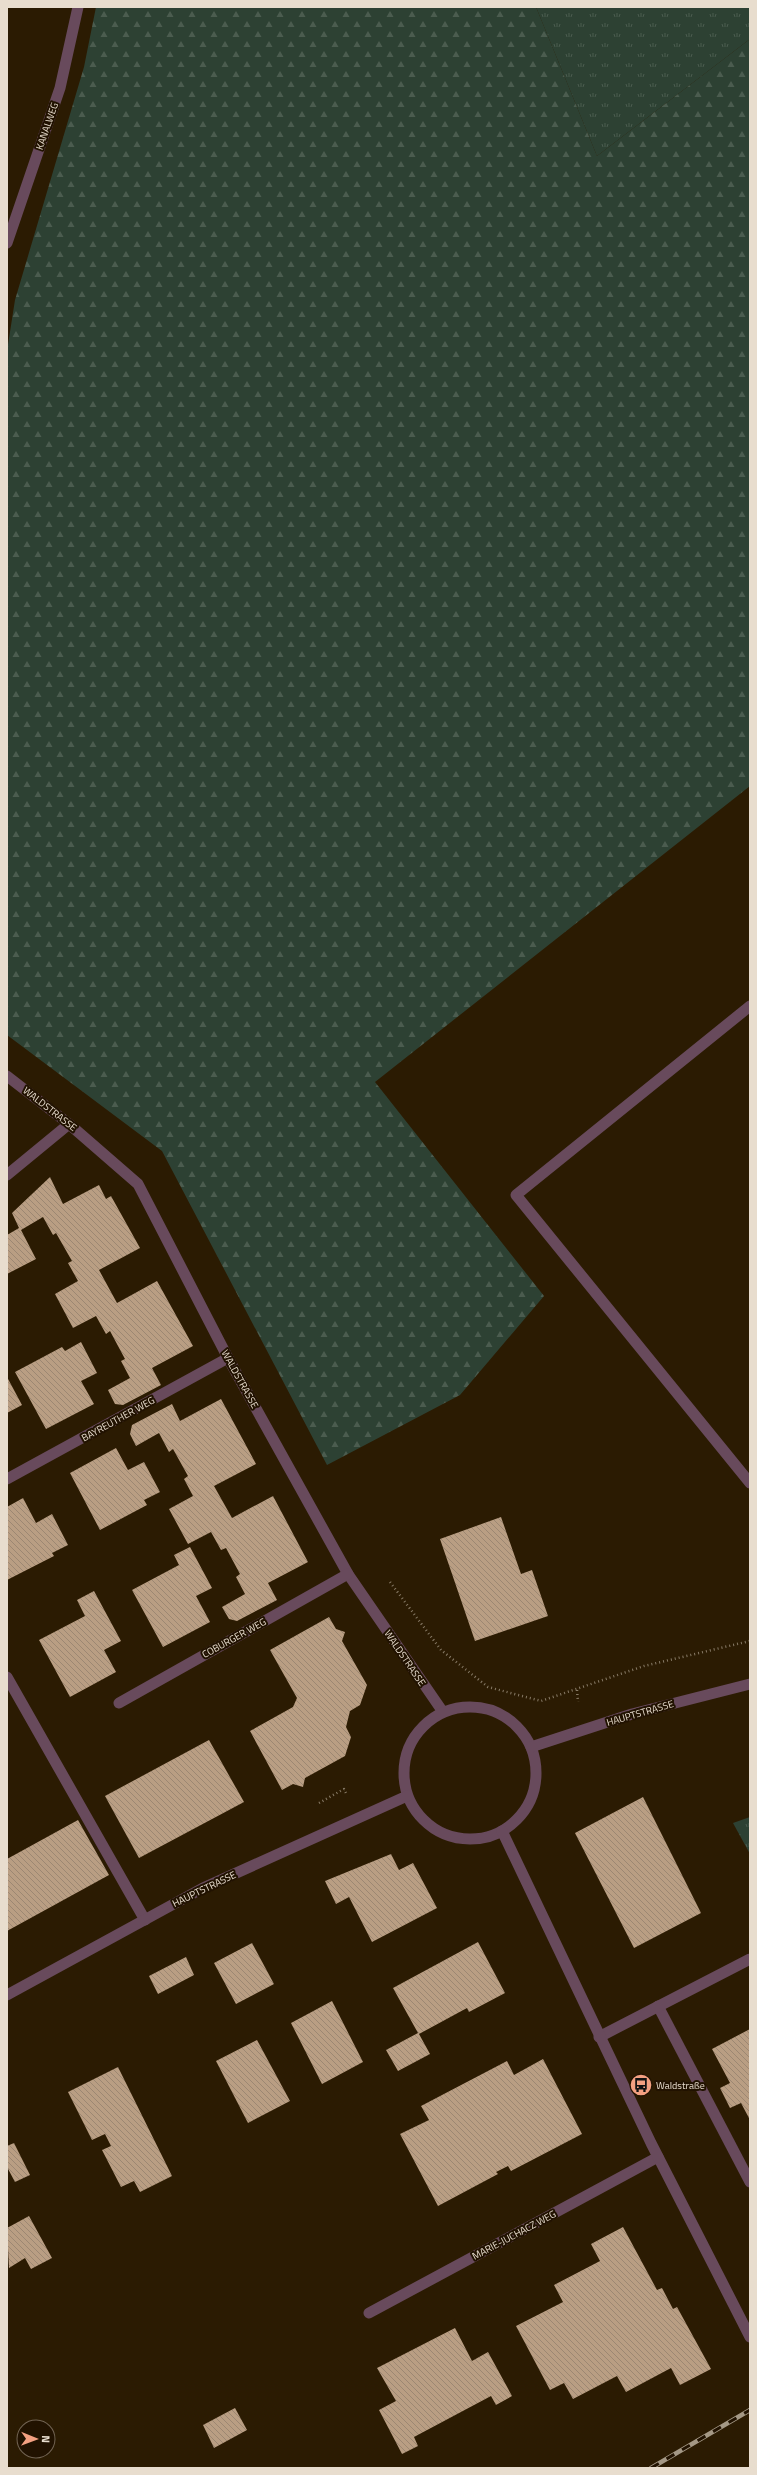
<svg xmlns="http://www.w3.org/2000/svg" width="757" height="2475" font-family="'Titillium Web',sans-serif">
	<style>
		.grass { fill: url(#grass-tufts) }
		.forest { fill: url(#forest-firs) }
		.building { fill: url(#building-back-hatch) }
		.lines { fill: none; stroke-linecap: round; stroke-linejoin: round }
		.path { stroke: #887b67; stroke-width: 2.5; stroke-dasharray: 1 3; stroke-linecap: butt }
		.service { stroke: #684a5c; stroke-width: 11 }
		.minor { stroke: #684a5c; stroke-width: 11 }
		.tertiary { stroke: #684a5c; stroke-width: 11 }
		.rail-casing { stroke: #a49885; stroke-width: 4.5 }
		.rail { stroke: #211200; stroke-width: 3; stroke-dasharray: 9; stroke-linecap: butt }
		.labels { text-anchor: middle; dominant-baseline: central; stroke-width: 4; stroke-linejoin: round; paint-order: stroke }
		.street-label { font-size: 10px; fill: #e8ddce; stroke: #211200 }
		.poi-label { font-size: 10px; fill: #e8ddce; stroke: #211200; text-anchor: start }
	</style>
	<defs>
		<pattern id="grass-tufts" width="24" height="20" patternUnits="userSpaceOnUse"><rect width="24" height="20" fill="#2d4133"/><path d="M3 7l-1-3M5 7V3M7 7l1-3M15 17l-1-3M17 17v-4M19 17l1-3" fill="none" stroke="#4b5c4f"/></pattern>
		<pattern id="forest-firs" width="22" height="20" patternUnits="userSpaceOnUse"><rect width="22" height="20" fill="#2d4133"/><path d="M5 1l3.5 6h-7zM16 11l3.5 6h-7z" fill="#4b5c4f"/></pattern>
		<pattern id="building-back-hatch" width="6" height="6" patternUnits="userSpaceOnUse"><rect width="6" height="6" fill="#b99e83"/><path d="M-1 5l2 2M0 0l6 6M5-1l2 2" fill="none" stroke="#9c8772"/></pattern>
	</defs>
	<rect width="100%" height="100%" fill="#2b1b02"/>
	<!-- grass -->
	<g class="grass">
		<path d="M 536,7 L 750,7 L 750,39 L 597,156 Z"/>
		<path d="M 750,1817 L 750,1854 L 733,1823 Z"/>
	</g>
	<!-- forest -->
	<path class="forest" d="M 96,7 L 536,7 L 597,156 L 750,39 L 750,786 L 375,1082 L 544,1296 L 460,1395 L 327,1465 L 162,1151 L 7,1035 L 7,351 L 15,300 L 84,67 Z"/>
	<!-- building -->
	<g class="building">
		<path d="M 50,1177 L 63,1204 L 99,1185 L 106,1199 L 111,1196 L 140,1248 L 99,1270 L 117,1303 L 157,1281 L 193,1346 L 152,1368 L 161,1385 L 123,1405 L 115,1404 L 108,1390 L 130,1378 L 121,1361 L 125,1359 L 110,1331 L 106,1334 L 96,1316 L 73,1328 L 55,1294 L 78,1281 L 68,1263 L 72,1261 L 56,1233 L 53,1235 L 43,1217 L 21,1230 L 36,1259 L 7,1274 L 7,1235 L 19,1228 L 12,1213 Z"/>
		<path d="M 81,1342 L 97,1373 L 81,1381 L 94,1404 L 46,1429 L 15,1372 L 62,1347 L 65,1351 Z"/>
		<path d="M 7,1377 L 22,1405 L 7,1413 Z"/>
		<path d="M 221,1399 L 256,1464 L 214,1486 L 232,1518 L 273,1496 L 308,1562 L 268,1583 L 277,1600 L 237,1621 L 229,1619 L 222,1607 L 245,1594 L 236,1577 L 240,1574 L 226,1548 L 221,1550 L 211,1532 L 188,1544 L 169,1509 L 193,1496 L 184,1479 L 188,1476 L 173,1449 L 169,1452 L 159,1433 L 136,1446 L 130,1434 L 132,1425 L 172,1404 L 180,1421 Z"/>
		<path d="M 116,1448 L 128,1470 L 144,1462 L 160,1492 L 144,1500 L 147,1505 L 100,1530 L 70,1473 Z"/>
		<path d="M 23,1498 L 36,1523 L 52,1514 L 68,1545 L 52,1553 L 54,1556 L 7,1580 L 7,1507 Z"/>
		<path d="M 501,1517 L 521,1574 L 532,1570 L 548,1616 L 475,1641 L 440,1539 Z"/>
		<path d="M 190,1547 L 212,1588 L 196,1596 L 210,1622 L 163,1647 L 132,1590 L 179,1565 L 174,1555 Z"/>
		<path d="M 94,1591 L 121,1641 L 104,1650 L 116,1672 L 70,1697 L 39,1640 L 85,1616 L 77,1600 Z"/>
		<path d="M 329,1617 L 336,1629 L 345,1632 L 342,1641 L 367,1685 L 360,1705 L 350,1711 L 346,1727 L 351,1737 L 345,1756 L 305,1778 L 303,1787 L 293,1784 L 282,1790 L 250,1731 L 293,1707 L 297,1698 L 270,1650 Z"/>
		<path d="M 209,1740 L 244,1802 L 139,1858 L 105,1796 Z"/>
		<path d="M 643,1797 L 701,1913 L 634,1948 L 575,1833 Z"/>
		<path d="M 78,1820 L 109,1875 L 7,1931 L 7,1859 Z"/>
		<path d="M 391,1854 L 399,1870 L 413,1863 L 437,1908 L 372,1942 L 349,1897 L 336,1904 L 325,1881 Z"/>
		<path d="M 478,1942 L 505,1993 L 469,2012 L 467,2008 L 419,2034 L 430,2054 L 398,2071 L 386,2050 L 418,2033 L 393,1988 Z"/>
		<path d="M 252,1943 L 274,1984 L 236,2004 L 214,1963 Z"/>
		<path d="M 186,1957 L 194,1975 L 158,1994 L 149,1976 Z"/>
		<path d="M 332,2001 L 363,2062 L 322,2084 L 291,2023 Z"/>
		<path d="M 750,2029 L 750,2120 L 741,2103 L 730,2108 L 720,2088 L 730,2083 L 712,2049 Z"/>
		<path d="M 257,2040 L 290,2101 L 248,2123 L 216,2061 Z"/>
		<path d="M 543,2059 L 582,2134 L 511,2171 L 508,2166 L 496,2172 L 498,2174 L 438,2206 L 400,2134 L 429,2120 L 421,2106 L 507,2061 L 514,2075 Z"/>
		<path d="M 118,2067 L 172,2176 L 140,2192 L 134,2181 L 121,2187 L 102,2150 L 111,2146 L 105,2134 L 92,2140 L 68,2092 Z"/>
		<path d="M 14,2143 L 30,2175 L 15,2182 L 7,2167 L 7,2146 Z"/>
		<path d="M 29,2216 L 52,2258 L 31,2269 L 25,2258 L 9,2268 L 7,2228 Z"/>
		<path d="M 623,2227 L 657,2290 L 662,2288 L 673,2309 L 677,2307 L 711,2369 L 680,2385 L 671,2368 L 626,2392 L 617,2376 L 573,2399 L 564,2383 L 550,2390 L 516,2326 L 563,2302 L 554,2285 L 600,2261 L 591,2244 Z"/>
		<path d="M 455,2328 L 472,2361 L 488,2352 L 512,2396 L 496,2405 L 491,2396 L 414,2437 L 418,2446 L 402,2454 L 379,2410 L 396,2401 L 377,2368 Z"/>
		<path d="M 235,2408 L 247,2430 L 214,2448 L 203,2425 Z"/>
	</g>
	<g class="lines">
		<!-- path -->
		<g class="path">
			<path d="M 390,1582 L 441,1650 L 488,1687 L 541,1701 L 644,1666 L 750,1641"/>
			<path d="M 577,1690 L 578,1702"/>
			<path d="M 319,1803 L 344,1789 L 346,1793"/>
		</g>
		<!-- service -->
		<g class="service">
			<path d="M 750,1006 L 516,1195 L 750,1483"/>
			<path d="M 7,1677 L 145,1920"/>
			<path d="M 658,2006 L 750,2182"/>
			<path d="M 599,2037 L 750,1959"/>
		</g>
		<!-- minor -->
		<g class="minor">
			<path d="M 7,243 L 60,88 L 78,7"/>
			<path d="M 7,1076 L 69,1124 L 138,1184 L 228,1358 L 348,1574 L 443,1712"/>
			<path d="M 7,1175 L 69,1124"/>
			<path d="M 7,1479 L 228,1358"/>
			<path d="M 119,1703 L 348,1574"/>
			<path d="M 369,2313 L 658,2157"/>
		</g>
		<!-- tertiary -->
		<g class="tertiary">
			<circle cx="470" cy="1773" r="66"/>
			<path d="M 531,1747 L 632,1714 L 750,1684"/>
			<path d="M 502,1831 L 651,2143 L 750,2337"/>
			<path d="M 7,1995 L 203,1888 L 407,1796"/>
		</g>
		<!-- rail casing -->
		<g class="rail-casing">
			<path id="rail" d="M 651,2468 L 750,2410"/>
		</g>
		<!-- rail -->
		<use href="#rail" class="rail"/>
	</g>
	<!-- icons -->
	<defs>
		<g id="bus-disc" transform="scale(1.15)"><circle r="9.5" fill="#f3a081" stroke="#211200"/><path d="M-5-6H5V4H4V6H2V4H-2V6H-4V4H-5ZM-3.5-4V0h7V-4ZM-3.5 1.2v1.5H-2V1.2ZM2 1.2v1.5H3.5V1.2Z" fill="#111"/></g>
	</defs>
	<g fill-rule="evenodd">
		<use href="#bus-disc" x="641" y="2085"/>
	</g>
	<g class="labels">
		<!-- street labels -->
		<g class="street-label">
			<text transform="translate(47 126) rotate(-71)">KANALWEG</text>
			<text transform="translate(50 1109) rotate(38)">WALDSTRASSE</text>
			<text transform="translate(240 1379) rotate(61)">WALDSTRASSE</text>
			<text transform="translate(118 1419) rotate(-29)">BAYREUTHER WEG</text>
			<text transform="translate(234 1638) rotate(-29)">COBURGER WEG</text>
			<text transform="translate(405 1658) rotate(56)">WALDSTRASSE</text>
			<text transform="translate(640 1713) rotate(-16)">HAUPTSTRASSE</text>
			<text transform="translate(204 1889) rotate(-26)">HAUPTSTRASSE</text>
			<text transform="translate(514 2235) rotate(-28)">MARIE-JUCHACZ WEG</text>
		</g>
		<!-- poi labels -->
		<g class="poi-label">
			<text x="656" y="2085">Waldstraße</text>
		</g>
	</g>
	<!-- border -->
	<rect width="757" height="2475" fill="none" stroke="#e8ddce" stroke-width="16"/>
	<!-- north arrow -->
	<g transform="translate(36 2439) rotate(91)"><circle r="19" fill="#211200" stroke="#716352"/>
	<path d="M0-3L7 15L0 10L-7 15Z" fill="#f3a081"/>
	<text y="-6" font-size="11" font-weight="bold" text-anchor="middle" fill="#e8ddce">N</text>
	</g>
</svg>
